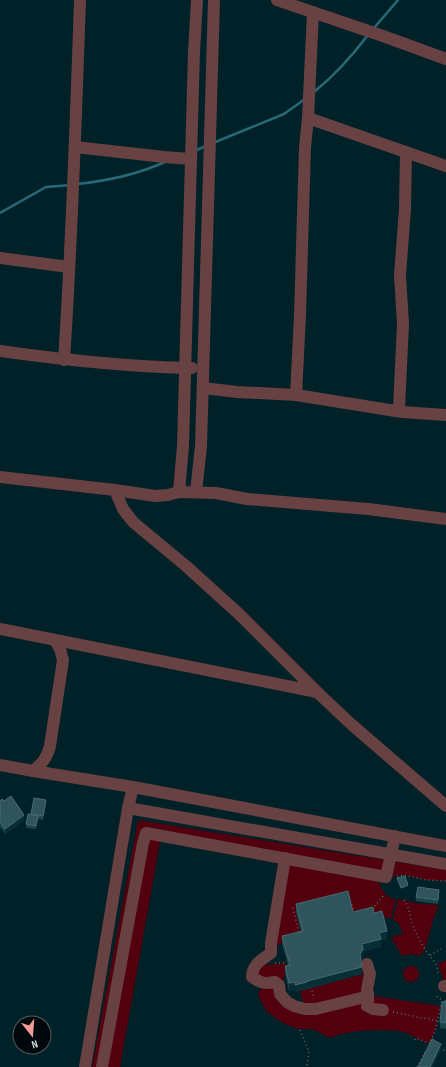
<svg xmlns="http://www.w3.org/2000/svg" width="446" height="1067" font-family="'Sofia Sans Condensed',sans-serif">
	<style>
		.green { fill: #52000d }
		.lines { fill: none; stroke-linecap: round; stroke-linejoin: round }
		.stream { stroke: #266978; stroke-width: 2.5 }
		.path { stroke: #536e74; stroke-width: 1.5; stroke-dasharray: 1 3; stroke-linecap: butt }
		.minor { stroke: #684242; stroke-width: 12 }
		.wall { fill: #1c444b }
		.shaded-wall { fill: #092f36 }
		.building { fill: #2f545c; stroke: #476a71 }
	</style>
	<rect width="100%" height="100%" fill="#002128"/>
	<!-- green -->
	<g class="green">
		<path d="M 138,820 L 446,870 L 446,881 L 427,880 L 404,875 L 386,877 L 375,875 C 380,884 384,899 396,899 L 391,919 L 386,917 L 374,921 L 296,912 L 303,939 L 280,944 L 271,948 L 285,858 L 161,836 L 120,1067 L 92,1067 Z"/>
		<path d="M 398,899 L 415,903 L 439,905 L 434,917 L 425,949 L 420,956 L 411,954 L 402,956 L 391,937 L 403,934 L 399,924 L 393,920 Z"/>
		<path d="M 446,960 L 446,986 L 443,985 L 443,979 L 438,964 Z"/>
		<path d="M 287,963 L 289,971 L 279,985 L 280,994 L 305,1009 L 300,991 L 367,973 L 373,996 L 441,1006 L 436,1028 L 430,1044 C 425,1042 420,1040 416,1038 C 414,1037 412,1035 410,1034 C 393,1027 347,1030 330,1038 L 313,1029 L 298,1029 L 281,1022 L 266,1011 L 258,995 L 263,984 L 254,966 Z"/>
		<circle cx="411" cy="974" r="8"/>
	</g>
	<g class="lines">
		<!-- stream -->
		<g class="stream">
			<path d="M 374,28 L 398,0"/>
			<path d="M 314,92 C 334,76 352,56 368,35"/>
			<path d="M 213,143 L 284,114 L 305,99"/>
			<path d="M 194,151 L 206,146"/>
			<path d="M 77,184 C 107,181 138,174 165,162"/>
			<path d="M 0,213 L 46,187 L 71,185"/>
		</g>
		<!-- path -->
		<g class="path">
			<path d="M 397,876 L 404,875 L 427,880 L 446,881"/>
			<path d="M 349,897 L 354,912"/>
			<path d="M 404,900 C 411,909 410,922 416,933 C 419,938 421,944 425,949 C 430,958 438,963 438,974"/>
			<path d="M 297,907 L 293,908 L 299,934"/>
			<path d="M 372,909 L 385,894"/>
			<path d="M 430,955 L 441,949"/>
			<path d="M 275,963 L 287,963"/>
			<path d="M 311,987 L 314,999"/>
			<path d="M 393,1012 L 438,1021"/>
			<path d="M 300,1030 L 309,1052 L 307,1067"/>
			<path d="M 415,1040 L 416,1038 L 431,1044"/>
			<path d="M 431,1041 L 436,1028 L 442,1000 L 435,995"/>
			<path d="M 440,1048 L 446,1051"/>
			<path d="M 417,1067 L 426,1051"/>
		</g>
		<!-- minor -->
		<g class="minor">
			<path d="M 277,0 L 383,36 L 446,59"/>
			<path d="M 308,118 L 446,166"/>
			<path d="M 75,147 L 164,157 L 191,159"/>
			<path d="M 0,258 L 69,267"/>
			<path d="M 0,351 C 64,360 127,367 192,368"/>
			<path d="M 64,360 C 72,240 76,120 80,0"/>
			<path d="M 203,388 L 237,392 L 296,395 L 300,315 L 305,147 L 308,118 L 313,12"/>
			<path d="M 296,395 L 402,412 L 446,415"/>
			<path d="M 402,412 L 399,408 L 403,324 L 400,275 L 405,209 L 406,152"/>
			<path d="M 0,477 L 115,490 L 155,496 L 168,495 L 179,492 L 216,493 L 247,499 L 368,509 L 446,519"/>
			<path d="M 115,490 L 123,509 L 133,522 L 186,566 L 239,614 L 317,692 L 351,724 L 446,806"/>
			<path d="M 179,492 L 183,446 L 194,52 L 197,0"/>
			<path d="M 196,492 L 201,446 L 214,0"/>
			<path d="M 0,629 L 317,692"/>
			<path d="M 0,765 L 33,771 L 133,787 L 446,846"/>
			<path d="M 33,771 C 42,764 47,758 50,746 L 63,660 L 60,649 L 55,640"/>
			<path d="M 128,808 L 446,864"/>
			<path d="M 285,858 L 271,943 L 271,953 C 261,960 252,965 252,977 C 260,983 265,984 275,982 L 279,985 L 280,994 L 287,1002 L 294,1006 L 305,1009 L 316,1009 L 365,997 L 368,994 L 367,990 L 370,974 L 367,964"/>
			<path d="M 444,986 L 446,986"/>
			<path d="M 368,994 L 368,1002 L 367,1006 L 373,1009 L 383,1010"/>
			<path d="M 85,1067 L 128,808 L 133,787"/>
			<path d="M 102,1067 L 143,843 L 146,833 L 386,877 L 395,836"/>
		</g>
	</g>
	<!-- wall -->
	<g class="wall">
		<path d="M 0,801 L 4,801 L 24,820 L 5,834 L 0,827 Z"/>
		<path d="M 46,804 L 43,820 L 38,819 L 36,829 L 26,828 L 26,824 L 31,814 Z"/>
		<path d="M 439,894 L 438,904 L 416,901 L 416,897 Z"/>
		<path d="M 296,904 L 353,912 L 374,913 L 387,939 L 381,940 L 381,947 L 363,951 L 363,958 L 361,960 L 362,974 L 307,989 L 295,992 L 295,989 L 289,991 L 285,973 L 285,966 L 288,965 L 282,944 L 282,936 L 301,932 L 296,912 Z"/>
		<path d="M 446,1001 L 446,1029 L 440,1028 L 440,1022 L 444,1003 Z"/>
	</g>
	<!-- shaded-wall -->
	<g class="shaded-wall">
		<path d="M 46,800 L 46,804 L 43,820 L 43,816 Z"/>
		<path d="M 24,815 L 24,820 L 5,834 L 5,829 Z"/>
		<path d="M 408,885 L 408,887 L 401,889 L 401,888 Z"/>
		<path d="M 387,931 L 387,939 L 381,940 L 381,947 L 363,951 L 363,958 L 361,959 L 360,963 L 360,955 L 362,944 L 379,933 Z"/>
		<path d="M 362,967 L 362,974 L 295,992 L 295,985 Z"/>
		<path d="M 295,982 L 295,989 L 289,991 L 289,983 Z"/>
		<path d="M 441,1044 L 441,1050 L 433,1067 L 430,1067 Z"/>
	</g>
	<!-- building -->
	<g class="building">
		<path d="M 11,796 L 24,815 L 5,829 L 0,821 L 0,801 L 2,799 L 4,801 Z"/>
		<path d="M 34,798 L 46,800 L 43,816 L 31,814 Z"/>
		<path d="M 28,814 L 38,816 L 36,826 L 26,824 Z"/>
		<path d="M 405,876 L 408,885 L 401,888 L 397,878 Z"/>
		<path d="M 418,887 L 439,890 L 438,900 L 416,897 Z"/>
		<path d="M 348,891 L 353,912 L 373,907 L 374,913 L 382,911 L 387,931 L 379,933 L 381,939 L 362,944 L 363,950 L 361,952 L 360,955 L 362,967 L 307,981 L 307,982 L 295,985 L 295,982 L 289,983 L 285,966 L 290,965 L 282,936 L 303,931 L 296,904 Z"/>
		<path d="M 444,1001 L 446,1001 L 446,1023 L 440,1022 L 442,1002 L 444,1003 Z"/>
		<path d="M 432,1039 L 441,1044 L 430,1067 L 418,1067 Z"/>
	</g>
	<!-- north arrow -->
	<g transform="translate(32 1035) rotate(163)"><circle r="19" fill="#00080c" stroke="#515d62"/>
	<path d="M0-3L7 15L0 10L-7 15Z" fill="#f59b9a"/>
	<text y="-6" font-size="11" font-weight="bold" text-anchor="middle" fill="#cadde2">N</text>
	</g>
</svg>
